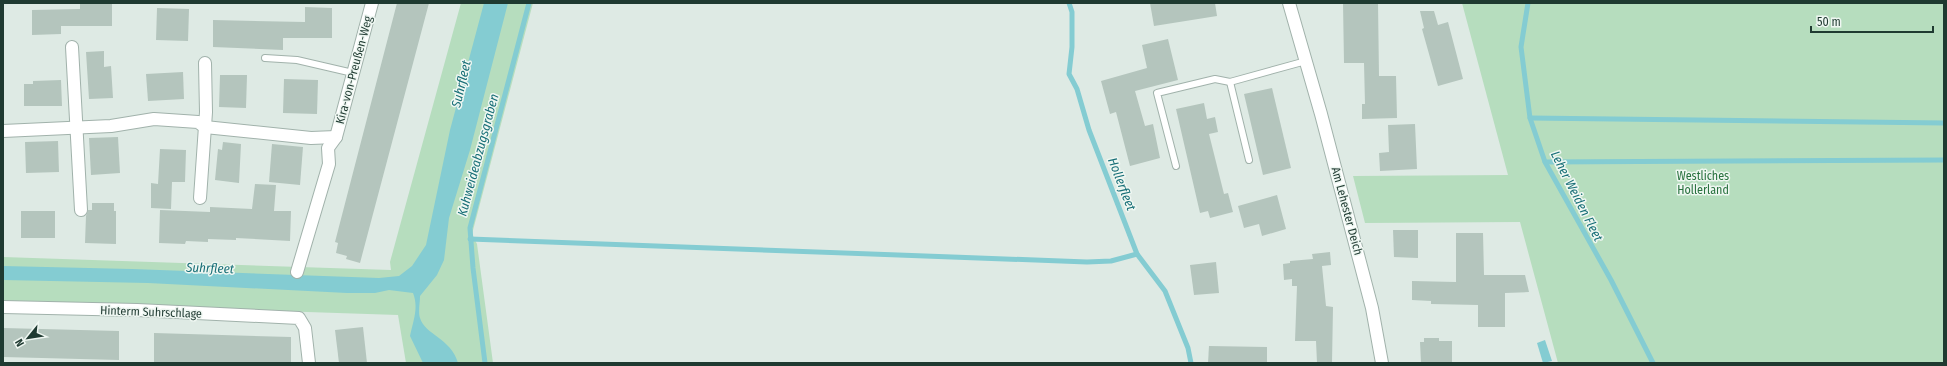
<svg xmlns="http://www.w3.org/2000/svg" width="1947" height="366" font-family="'Fira Sans Condensed',sans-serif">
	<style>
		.green { fill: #b6ddbe }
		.water { fill: #84ccd2 }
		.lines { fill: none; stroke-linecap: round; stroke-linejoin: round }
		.stream { stroke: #84ccd2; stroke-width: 5 }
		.building { fill: #b4c5bd }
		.service-casing { stroke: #a1b2ab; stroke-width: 8 }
		.minor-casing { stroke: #a1b2ab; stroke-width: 14 }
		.service { stroke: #fff; stroke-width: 6 }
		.minor { stroke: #fff; stroke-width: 12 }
		.labels { text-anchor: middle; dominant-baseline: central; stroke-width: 3; stroke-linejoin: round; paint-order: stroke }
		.street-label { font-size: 12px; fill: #1f3a31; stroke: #eff7f2 }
		.park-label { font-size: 12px; fill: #29723f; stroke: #eff7f2 }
		.water-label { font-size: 13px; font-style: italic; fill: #186f77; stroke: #eff7f2 }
	</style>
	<rect width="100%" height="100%" fill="#deeae4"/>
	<!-- green -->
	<g class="green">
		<path d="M 461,3 L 533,3 L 472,234 L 477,244 L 493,363 L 406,363 L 398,315 L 3,302 L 3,257 L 391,270 L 390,262 Z"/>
		<path d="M 1462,3 L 1944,3 L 1944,363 L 1558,363 L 1520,222 L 1365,223 L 1353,176 L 1508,175 Z"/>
	</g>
	<!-- water -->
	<g class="water">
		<path d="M 484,3 L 508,3 L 470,150 L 449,218 L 444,260 L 437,275 L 420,296 C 420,303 418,312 420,318 C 425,335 451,338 458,363 L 423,363 L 410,336 C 413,321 419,308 413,293 L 389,290 L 375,293 L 347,293 L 148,283 L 3,280 L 3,266 L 132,269 L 379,278 L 399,276 L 412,266 L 426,245 L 450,130 Z"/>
		<path d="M 1545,340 L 1552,361 L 1543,363 L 1537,343 Z"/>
	</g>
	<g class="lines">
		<!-- stream -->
		<g class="stream">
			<path d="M 1069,3 L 1072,12 L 1072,47 L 1069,74 L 1077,89 L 1089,130 L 1137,254 L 1165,291 L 1188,348 L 1191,363"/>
			<path d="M 1528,3 L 1521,47 L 1530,118 L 1545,162 L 1611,280 L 1653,363"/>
			<path d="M 1530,118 L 1944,123"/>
			<path d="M 1545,162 L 1944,160"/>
			<path d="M 470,239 L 1087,262 L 1111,261 L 1137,254"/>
			<path d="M 485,363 L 473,268 L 470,228 L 529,3"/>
		</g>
	</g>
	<!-- building -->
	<g class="building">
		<path d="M 80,3 L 112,3 L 112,26 L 61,26 L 61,34 L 32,35 L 32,10 L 80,9 Z"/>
		<path d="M 397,3 L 429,3 L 360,263 L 346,259 L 347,256 L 336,253 L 338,243 L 335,242 Z"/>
		<path d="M 1150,3 L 1215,3 L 1217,16 L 1154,26 Z"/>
		<path d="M 1343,3 L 1378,3 L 1379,76 L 1396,76 L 1397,118 L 1362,119 L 1362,104 L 1365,104 L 1364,63 L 1344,63 Z"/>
		<path d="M 305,7 L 332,8 L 332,38 L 283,38 L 283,50 L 213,47 L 213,20 L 305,22 Z"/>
		<path d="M 157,8 L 189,9 L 188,41 L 156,40 Z"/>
		<path d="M 1420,11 L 1434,11 L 1438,25 L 1448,22 L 1463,79 L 1438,86 L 1422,29 L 1424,28 Z"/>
		<path d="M 1168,39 L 1178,80 L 1135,91 L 1145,126 L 1153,124 L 1160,158 L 1130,166 L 1116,112 L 1110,114 L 1101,81 L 1147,68 L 1142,45 Z"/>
		<path d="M 104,51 L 104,67 L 111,66 L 113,98 L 89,99 L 86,52 Z"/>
		<path d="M 183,72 L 184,99 L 148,101 L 146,74 Z"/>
		<path d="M 220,75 L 247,75 L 246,108 L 219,107 Z"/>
		<path d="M 284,79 L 318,80 L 317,114 L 283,113 Z"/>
		<path d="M 61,80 L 62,106 L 24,106 L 24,84 L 33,84 L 33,81 Z"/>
		<path d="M 1272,88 L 1291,168 L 1263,175 L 1244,94 Z"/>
		<path d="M 1204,103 L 1207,119 L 1215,117 L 1218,132 L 1209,134 L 1224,194 L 1228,193 L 1233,212 L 1210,218 L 1208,211 L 1200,213 L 1176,109 Z"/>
		<path d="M 1415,124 L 1417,169 L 1380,171 L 1379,153 L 1389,152 L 1388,125 Z"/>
		<path d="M 118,137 L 120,173 L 91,175 L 89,138 Z"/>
		<path d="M 58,141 L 59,172 L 26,173 L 25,142 Z"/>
		<path d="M 223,142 L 241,144 L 239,183 L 215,180 L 218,149 L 222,150 Z"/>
		<path d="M 272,144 L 303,147 L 300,185 L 269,182 Z"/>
		<path d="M 160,149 L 186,150 L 185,182 L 172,182 L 171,209 L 151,208 L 151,183 L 158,184 Z"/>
		<path d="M 255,184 L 276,185 L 274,211 L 291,211 L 290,241 L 236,238 L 236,240 L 208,239 L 208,242 L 186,241 L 185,244 L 159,243 L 160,210 L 210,212 L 210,207 L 252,209 Z"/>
		<path d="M 1277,195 L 1286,229 L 1262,236 L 1259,224 L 1244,228 L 1238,206 Z"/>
		<path d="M 92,203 L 114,203 L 114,211 L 116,211 L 116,244 L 85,243 L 86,216 L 88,210 L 92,210 Z"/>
		<rect x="21" y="211" width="34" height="27"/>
		<path d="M 1393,230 L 1418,230 L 1418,258 L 1394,257 Z"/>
		<path d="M 1456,233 L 1483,233 L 1484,275 L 1525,275 L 1529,292 L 1505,293 L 1505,327 L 1478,327 L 1478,305 L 1431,304 L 1431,301 L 1412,300 L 1412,281 L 1456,282 Z"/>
		<path d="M 1330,252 L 1331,265 L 1322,266 L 1326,306 L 1333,307 L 1332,363 L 1317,363 L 1316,341 L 1295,341 L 1297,286 L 1292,286 L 1292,279 L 1284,280 L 1283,264 L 1290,263 L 1290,261 L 1313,259 L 1312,254 Z"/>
		<path d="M 1216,262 L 1219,293 L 1194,295 L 1190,265 Z"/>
		<path d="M 363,327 L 367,363 L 339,363 L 335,330 Z"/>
		<path d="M 3,328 L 119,331 L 119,360 L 3,357 Z"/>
		<path d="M 154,333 L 291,337 L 291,363 L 154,363 Z"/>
		<path d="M 1424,338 L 1439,338 L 1439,341 L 1452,341 L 1452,363 L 1421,363 L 1420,342 L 1424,342 Z"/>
		<path d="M 1209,346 L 1267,347 L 1267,363 L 1208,363 Z"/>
	</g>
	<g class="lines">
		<!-- service casing -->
		<g class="service-casing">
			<g id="service">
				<path d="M 265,58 L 297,60 L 353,73"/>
				<path d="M 1230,82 L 1249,160"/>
				<path d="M 1176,166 L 1157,93 L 1215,79 L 1230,82 L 1306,61"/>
			</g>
		</g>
		<!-- minor casing -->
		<g class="minor-casing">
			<g id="minor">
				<path d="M 1289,3 L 1321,114 L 1372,308 L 1382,363"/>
				<path d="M 72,47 L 81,210"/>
				<path d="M 3,131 L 111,126 L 154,119 L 198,122 L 205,127 L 311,138 L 336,137"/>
				<path d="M 200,198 L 206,112 L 205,63"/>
				<path d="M 297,272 L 329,164 L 328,148 L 336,137 L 372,3"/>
				<path d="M 3,307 L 137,310 L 299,318 L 305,328 L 309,363"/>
			</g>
		</g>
		<!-- service -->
		<use href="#service" class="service"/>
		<!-- minor -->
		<use href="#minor" class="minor"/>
	</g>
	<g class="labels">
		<!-- street labels -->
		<g class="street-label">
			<text transform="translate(354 70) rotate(-75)">Kira-von-Preußen-Weg</text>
			<text transform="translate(1347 211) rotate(75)">Am Lehester Deich</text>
			<text transform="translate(151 312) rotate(2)">Hinterm Suhrschlage</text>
		</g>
		<!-- park labels -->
		<g class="park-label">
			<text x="1703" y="176">Westliches<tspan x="1703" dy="14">Hollerland</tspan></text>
		</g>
		<!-- water labels -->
		<g class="water-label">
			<text transform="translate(461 84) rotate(-77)">Suhrfleet</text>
			<text transform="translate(478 155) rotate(-75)">Kuhweideabzugsgraben</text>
			<text transform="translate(1122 184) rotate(69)">Hollerfleet</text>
			<text transform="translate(1577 196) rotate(63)">Leher Weiden Fleet</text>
			<text transform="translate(210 268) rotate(2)">Suhrfleet</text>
		</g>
	</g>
	<!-- border -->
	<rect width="1947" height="366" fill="none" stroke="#1f3a31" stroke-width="8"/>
	<!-- north arrow -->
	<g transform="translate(28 338) rotate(240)" stroke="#eff7f2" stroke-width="3" paint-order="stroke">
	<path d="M0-3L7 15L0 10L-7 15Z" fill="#1f3a31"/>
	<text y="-6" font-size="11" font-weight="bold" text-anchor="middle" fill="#1f3a31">N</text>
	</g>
	<!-- scale -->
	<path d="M1811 26v6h122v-6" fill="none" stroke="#1f3a31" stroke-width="2"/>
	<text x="1817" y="26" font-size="12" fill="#1f3a31" stroke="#eff7f2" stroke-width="3" paint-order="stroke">50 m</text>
</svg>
